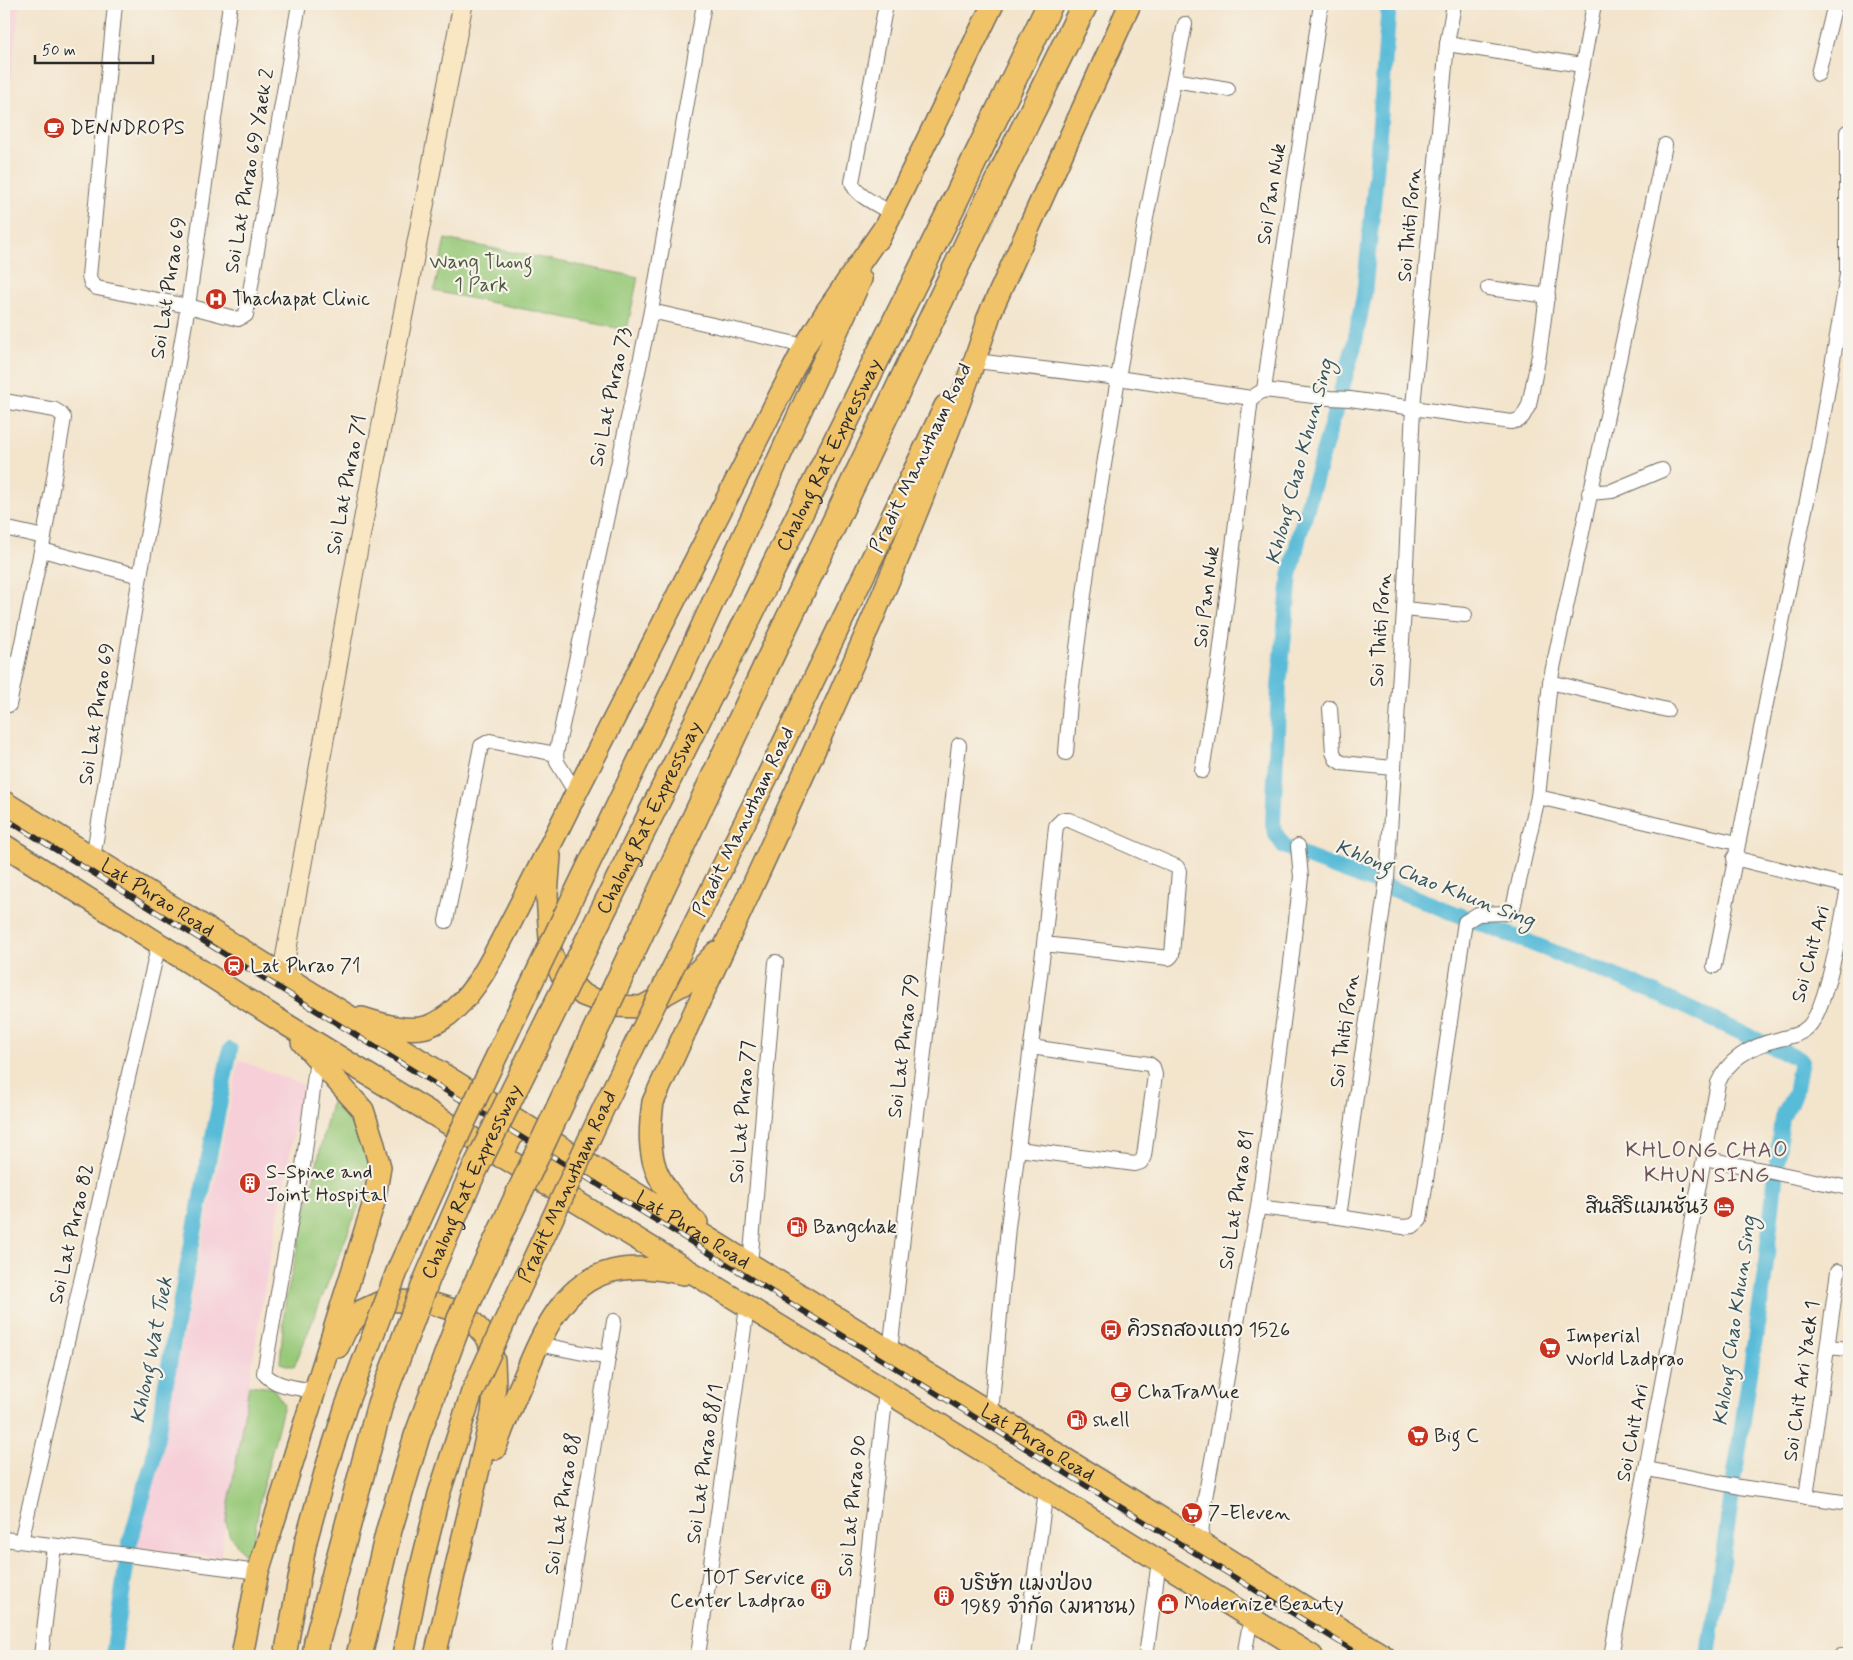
<svg xmlns="http://www.w3.org/2000/svg" width="1853" height="1660" font-family="Mynerve,'Playpen Sans Thai',sans-serif">
	<style>
		.built { fill: #f6cfd9 }
		.green { fill: #98c979; stroke: #627a52 }
		.lines { fill: none; stroke-linecap: round; stroke-linejoin: round }
		.canal { stroke: #59bbd8; stroke-width: 16 }
		.street-casing { stroke: #716c63; stroke-width: 16 }
		.secondary-casing { stroke: #716c63; stroke-width: 21 }
		.primary-casing { stroke: #716c63; stroke-width: 24 }
		.street { stroke: #fff; stroke-width: 14 }
		.secondary { stroke: #f9e7c3; stroke-width: 19 }
		.primary { stroke: #f1c369; stroke-width: 21 }
		.rail-casing { stroke: #2b2b2b; stroke-width: 5.5 }
		.rail { stroke: #f7f3e8; stroke-width: 4; stroke-dasharray: 11; stroke-linecap: butt }
		.primary-bridge-casing { stroke: #716c63; stroke-width: 24; stroke-linecap: butt }
		.highway-bridge-casing { stroke: #716c63; stroke-width: 28; stroke-linecap: butt }
		.primary-bridge { stroke: #f1c369; stroke-width: 21 }
		.highway-bridge { stroke: #f1c369; stroke-width: 25 }
		.labels { text-anchor: middle; dominant-baseline: central; stroke-width: 4.5; stroke-linejoin: round; paint-order: stroke }
		.poi-label { font-size: 20px; fill: #2b2b2b; stroke: #f7f3e8; text-anchor: start }
		.street-label { font-size: 20px; fill: #2b2b2b; stroke: #f7f3e8 }
		.park-label { font-size: 20px; fill: #4c5a42; stroke: #f7f3e8 }
		.water-label { font-size: 21px; font-style: italic; fill: #39565f; stroke: #f7f3e8 }
		.quarter-label { font-size: 22px; letter-spacing: 1px; fill: #6d535b; stroke: #f7f3e8 }
	</style>
	<rect width="100%" height="100%" fill="#f7f3e8"/>
	<filter id="ink" filterUnits="userSpaceOnUse"><feTurbulence type="fractalNoise" baseFrequency=".02" numOctaves="2"/><feDisplacementMap in="SourceGraphic" scale="10" xChannelSelector="R" yChannelSelector="G"/><feConvolveMatrix kernelMatrix="1 2 1 2 8 2 1 2 1" color-interpolation-filters="sRGB"/></filter>
	<filter id="wash" filterUnits="userSpaceOnUse"><feTurbulence type="fractalNoise" baseFrequency=".0096" numOctaves="4" result="noise"/><feDisplacementMap in="SourceGraphic" scale="20" xChannelSelector="R" yChannelSelector="G"/><feGaussianBlur stdDeviation="1.12" result="paint"/><feColorMatrix in="noise" values="0 0 0 0 0 0 0 0 0 0 0 0 0 0 0 0 0 1.4 0 .05"/><feComposite in="paint" operator="in"/></filter>
	<g filter="url(#wash)">
		<rect width="100%" height="100%" fill="#f3e4cc"/>
		<!-- built -->
		<g class="built">
			<path d="M 4,4 L 20,4 L 9,91 L 4,91 Z"/>
			<path d="M 239,1060 L 303,1085 L 267,1273 L 220,1557 L 135,1547 L 156,1471 Z"/>
		</g>
		<!-- green -->
		<g class="green">
			<path d="M 445,239 L 638,277 L 627,330 L 434,291 Z"/>
			<path d="M 335,1096 L 341,1096 L 361,1125 L 369,1160 L 366,1188 L 294,1367 L 280,1363 L 285,1303 L 330,1107 Z"/>
			<path d="M 249,1385 L 273,1388 L 284,1404 L 262,1490 L 253,1542 L 245,1556 L 229,1534 L 226,1521 Z"/>
		</g>
		<g class="lines">
			<!-- canal -->
			<g class="canal">
				<path d="M 1389,4 L 1376,174 L 1364,295 L 1354,346 L 1300,532 L 1290,576 L 1279,686 L 1273,824 L 1275,833 L 1284,846 L 1312,859 L 1393,889 L 1635,984 L 1801,1060 L 1795,1094 L 1782,1117 L 1765,1272 L 1708,1656"/>
				<path d="M 113,1656 L 129,1546 L 153,1460 L 175,1330 L 230,1050"/>
			</g>
		</g>
	</g>
	<g filter="url(#ink)">
		<g class="lines">
			<!-- street casing -->
			<g class="street-casing">
				<g id="street">
					<path d="M 115,4 L 89,276 L 91,283 L 97,288 L 188,306 L 238,319 L 246,315 L 299,4"/>
					<path d="M 886,4 L 852,182 C 855,196 879,205 891,213"/>
					<path d="M 1447,44 L 1582,65"/>
					<path d="M 1818,74 L 1835,4"/>
					<path d="M 1174,80 L 1228,89"/>
					<path d="M 1488,288 L 1548,296"/>
					<path d="M 651,311 L 805,346"/>
					<path d="M 976,361 L 1118,378 L 1251,398 L 1264,390 L 1330,398 L 1350,399 L 1511,422 L 1519,420 L 1523,416 L 1529,405 L 1539,355 L 1565,162 L 1594,4"/>
					<path d="M 1264,390 L 1280,275 L 1321,4"/>
					<path d="M 4,401 L 55,410 L 60,413 L 64,418 L 44,537 L 9,705"/>
					<path d="M 1589,493 L 1612,491 L 1662,470"/>
					<path d="M 4,528 L 44,537"/>
					<path d="M 42,550 L 140,576"/>
					<path d="M 1404,609 L 1465,615"/>
					<path d="M 1550,682 L 1667,710"/>
					<path d="M 1330,708 L 1333,752 L 1336,759 L 1342,763 L 1393,768"/>
					<path d="M 1066,753 L 1070,702 L 1088,564 L 1118,378 L 1145,223 L 1185,24"/>
					<path d="M 1202,771 L 1217,679 L 1251,398"/>
					<path d="M 576,793 L 557,762 L 556,754 L 651,311 L 704,4"/>
					<path d="M 1538,797 L 1737,843"/>
					<path d="M 93,858 L 140,576 L 188,306 L 230,4"/>
					<path d="M 1734,858 L 1848,886"/>
					<path d="M 446,921 L 481,746 L 490,741 L 556,754"/>
					<path d="M 1714,966 L 1791,577 L 1817,453 L 1843,301 L 1847,274 L 1847,132"/>
					<path d="M 1018,1149 L 1135,1164 L 1141,1162 L 1144,1156 L 1155,1075 L 1153,1067 L 1149,1064 L 1031,1047"/>
					<path d="M 1704,1158 L 1849,1188"/>
					<path d="M 1258,1207 L 1339,1217 L 1403,1227 L 1413,1226 L 1420,1220 L 1465,922 L 1478,914 L 1507,913 L 1513,908 L 1538,797 L 1550,682 L 1665,145"/>
					<path d="M 1339,1217 L 1387,879 L 1404,609 L 1413,407 L 1447,44 L 1454,4"/>
					<path d="M 750,1265 L 776,962"/>
					<path d="M 538,1344 L 608,1358 L 559,1656"/>
					<path d="M 1828,1347 L 1849,1349"/>
					<path d="M 890,1351 L 959,745"/>
					<path d="M 608,1358 L 614,1321"/>
					<path d="M 315,1391 C 299,1388 274,1387 264,1373 L 294,1202 L 303,1166 L 317,1059"/>
					<path d="M 991,1413 L 1008,1227 L 1044,944 L 1056,826 L 1062,820 L 1069,820 L 1177,867 L 1179,871 L 1172,955 L 1169,958 L 1044,944"/>
					<path d="M 1647,1469 L 1740,1487 L 1849,1503"/>
					<path d="M 1806,1497 L 1838,1271"/>
					<path d="M 23,1533 L 159,943"/>
					<path d="M 4,1539 L 258,1572"/>
					<path d="M 1200,1543 L 1205,1498 L 1258,1207 L 1290,971 L 1301,877 L 1298,846"/>
					<path d="M 41,1656 L 54,1546"/>
					<path d="M 698,1656 L 747,1307"/>
					<path d="M 857,1656 L 886,1391"/>
					<path d="M 1024,1656 L 1046,1490"/>
					<path d="M 1146,1656 L 1159,1561"/>
					<path d="M 1244,1656 L 1251,1618"/>
					<path d="M 1611,1656 L 1718,1083 C 1729,1057 1754,1045 1780,1039 C 1791,1036 1800,1035 1808,1027 C 1828,1008 1843,913 1849,882"/>
					<path d="M 1841,1656 L 1842,1656"/>
				</g>
			</g>
			<!-- secondary casing -->
			<g class="secondary-casing">
				<path id="secondary" d="M 282,976 L 359,543 L 463,4"/>
			</g>
			<!-- primary casing -->
			<g class="primary-casing">
				<g id="primary">
					<path d="M 879,239 L 993,4"/>
					<path d="M 987,320 L 1130,4"/>
					<path d="M 679,676 L 861,279"/>
					<path d="M 769,773 L 945,406"/>
					<path id="s1" d="M 4,802 C 463,1089 924,1373 1384,1656"/>
					<path d="M 4,845 L 287,1025 L 886,1391 L 1312,1656"/>
					<path d="M 550,856 L 547,895 L 551,954 L 561,974 L 583,995 L 612,1006 L 642,1007 L 687,982 L 716,952"/>
					<path d="M 362,1018 C 382,1024 405,1032 426,1027 C 436,1024 448,1016 455,1009 C 480,986 495,952 511,922 C 533,879 555,837 576,793 L 805,346 L 826,312 L 884,228"/>
					<path d="M 501,1157 L 519,1123"/>
					<path d="M 546,1184 L 565,1153"/>
					<path d="M 697,1223 C 654,1183 645,1160 653,1102 C 738,916 826,732 904,544 C 935,466 967,388 992,308"/>
					<path d="M 338,1347 L 346,1330 L 361,1311 L 385,1300 L 431,1303 L 456,1311 L 469,1318 L 488,1339 L 494,1361 L 495,1385 L 492,1413 L 435,1656"/>
					<path d="M 495,1449 C 503,1427 512,1404 522,1382 C 540,1339 561,1283 612,1271 C 637,1265 660,1269 684,1274"/>
					<path d="M 242,1656 L 258,1572 L 374,1202 L 380,1167 L 373,1141 L 363,1110 L 302,1042"/>
					<path d="M 285,1656 L 306,1541"/>
					<path d="M 403,1656 L 418,1579"/>
				</g>
			</g>
			<!-- street -->
			<use href="#street" class="street"/>
			<!-- secondary -->
			<use href="#secondary" class="secondary"/>
			<!-- primary -->
			<use href="#primary" class="primary"/>
			<!-- rail casing -->
			<g class="rail-casing">
				<path id="rail" d="M 4,818 L 1362,1656"/>
			</g>
			<!-- rail -->
			<use href="#rail" class="rail"/>
			<!-- primary-bridge casing -->
			<g class="primary-bridge-casing">
				<g id="primary-bridge">
					<path d="M 306,1541 L 328,1462 L 346,1406 L 398,1269 L 463,1126 L 679,676"/>
					<path id="s2" d="M 418,1579 L 439,1494 L 472,1392 L 604,1107 L 769,773"/>
				</g>
			</g>
			<!-- highway-bridge casing -->
			<g class="highway-bridge-casing">
				<g id="highway-bridge">
					<path id="s3" d="M 315,1656 L 317,1641 L 380,1404 L 427,1279 L 471,1177 L 952,207 L 1050,4"/>
					<path d="M 359,1656 L 389,1530 L 417,1436 L 460,1319 L 768,662 L 982,213 L 1085,4"/>
				</g>
			</g>
			<!-- primary-bridge -->
			<use href="#primary-bridge" class="primary-bridge"/>
			<!-- highway-bridge -->
			<use href="#highway-bridge" class="highway-bridge"/>
		</g>
	</g>
	<!-- icons -->
	<defs>
		<g id="cafe-disc" transform="scale(1.125)"><circle r="9.5" fill="#c8321e" stroke="#f7f3e8"/><path d="M-5.5-4.5H6V0H3Q3 3.5 0 3.5H-2.5Q-5.5 3.5-5.5 0ZM3-3.2v2h1.7v-2ZM-6 4.5H4V6H-6Z" fill="#fff"/></g>
		<g id="hospital-disc" transform="scale(1.125)"><circle r="9.5" fill="#c8321e" stroke="#f7f3e8"/><path d="M-5-5h3v3.5h4V-5h3V5h-3V1.5h-4V5h-3Z" fill="#fff"/></g>
		<g id="station-disc" transform="scale(1.125)"><circle r="9.5" fill="#c8321e" stroke="#f7f3e8"/><path d="M-3-6H3Q5-6 5-4V2Q5 4 3 4L4.5 6H3L1.5 4h-3L-3 6H-4.5L-3 4Q-5 4-5 2V-4Q-5-6-3-6ZM-3.5-4v3h7v-3ZM-3.5 1v1.5H-2V1ZM2 1v1.5H3.5V1Z" fill="#fff"/></g>
		<g id="building-disc" transform="scale(1.125)"><circle r="9.5" fill="#c8321e" stroke="#f7f3e8"/><path d="M-4-6H4V6H1V3H-1V6H-4ZM-2.5-4.3h1.7v1.8h-1.7ZM.8-4.3h1.7v1.8H.8ZM-2.5-1h1.7V.8h-1.7ZM.8-1h1.7V.8H.8Z" fill="#fff"/></g>
		<g id="hotel-disc" transform="scale(1.125)"><circle r="9.5" fill="#c8321e" stroke="#f7f3e8"/><path d="M-6-4.5h1.5V1H6V5H4.5V3h-9V5H-6ZM-4 0a1.8 1.8 0 1 1 3.6 0ZM.5 0V-2.5h3Q6-2.5 6 0Z" fill="#fff"/></g>
		<g id="fuel-disc" transform="scale(1.125)"><circle r="9.5" fill="#c8321e" stroke="#f7f3e8"/><path d="M-5.5-6h7V0h2V4h1.3V-2.5L3-4.5l.8-.8L6-3V5H2.5V1h-1V6h-7ZM-4.2-4.7v3.2H.2V-4.7Z" fill="#fff"/></g>
		<g id="bus-disc" transform="scale(1.125)"><circle r="9.5" fill="#c8321e" stroke="#f7f3e8"/><path d="M-5-6H5V4H4V6H2V4H-2V6H-4V4H-5ZM-3.5-4V0h7V-4ZM-3.5 1.2v1.5H-2V1.2ZM2 1.2v1.5H3.5V1.2Z" fill="#fff"/></g>
		<g id="supermarket-disc" transform="scale(1.125)"><circle r="9.5" fill="#c8321e" stroke="#f7f3e8"/><path d="M-6-5.5h2.5l.6 2H6L4.5 2H-2.5L-4.4-4H-6ZM-1.5 3.2a1.3 1.3 0 1 0 .1 0ZM3 3.2a1.3 1.3 0 1 0 .1 0Z" fill="#fff"/></g>
		<g id="shop-disc" transform="scale(1.125)"><circle r="9.5" fill="#c8321e" stroke="#f7f3e8"/><path d="M-5-2.5h2.3a2.7 3.5 0 0 1 5.4 0H5L5.5 6h-11ZM-1.5-2.5h3a1.5 2.3 0 0 0-3 0Z" fill="#fff"/></g>
	</defs>
	<g fill-rule="evenodd">
		<use href="#cafe-disc" x="54" y="128"/>
		<use href="#hospital-disc" x="216" y="299"/>
		<use href="#station-disc" x="234" y="966"/>
		<use href="#building-disc" x="250" y="1183"/>
		<use href="#hotel-disc" x="1724" y="1207"/>
		<use href="#fuel-disc" x="797" y="1227"/>
		<use href="#bus-disc" x="1111" y="1330"/>
		<use href="#supermarket-disc" x="1550" y="1348"/>
		<use href="#cafe-disc" x="1121" y="1392"/>
		<use href="#fuel-disc" x="1077" y="1420"/>
		<use href="#supermarket-disc" x="1418" y="1436"/>
		<use href="#supermarket-disc" x="1192" y="1513"/>
		<use href="#building-disc" x="821" y="1589"/>
		<use href="#building-disc" x="944" y="1596"/>
		<use href="#shop-disc" x="1168" y="1604"/>
	</g>
	<g class="labels">
		<!-- poi labels -->
		<g class="poi-label">
			<text x="70" y="128">DENNDROPS</text>
			<text x="232" y="299">Thachapat Clinic</text>
			<text x="250" y="966">Lat Phrao 71</text>
			<text x="266" y="1172">S-Spine and<tspan x="266" dy="23">Joint Hospital</tspan></text>
			<text x="1708" y="1207" text-anchor="end">สินสิริแมนชั่น3</text>
			<text x="813" y="1227">Bangchak</text>
			<text x="1127" y="1330">คิวรถสองแถว 1526</text>
			<text x="1566" y="1336">Imperial<tspan x="1566" dy="23">World Ladprao</tspan></text>
			<text x="1137" y="1392">ChaTraMue</text>
			<text x="1093" y="1420">shell</text>
			<text x="1434" y="1436">Big C</text>
			<text x="1208" y="1513">7-Eleven</text>
			<text x="805" y="1578" text-anchor="end">TOT Service<tspan x="805" dy="23">Center Ladprao</tspan></text>
			<text x="960" y="1584">บริษัท แมงป่อง<tspan x="960" dy="23">1989 จำกัด (มหาชน)</tspan></text>
			<text x="1184" y="1604">Modernize Beauty</text>
		</g>
		<!-- street labels -->
		<g class="street-label">
			<text transform="translate(250 171) rotate(-80)">Soi Lat Phrao 69 Yaek 2</text>
			<text transform="translate(1272 194) rotate(-81)">Soi Pan Nuk</text>
			<text transform="translate(1410 225) rotate(-85)">Soi Thiti Porn</text>
			<text transform="translate(169 288) rotate(-81)">Soi Lat Phrao 69</text>
			<text transform="translate(611 397) rotate(-78)">Soi Lat Phrao 73</text>
			<text stroke="none"><textPath href="#s3" startOffset="1311">Chalong Rat Expressway</textPath></text>
			<text transform="translate(921 458) rotate(-64)">Pradit Manutham Road</text>
			<text transform="translate(347 485) rotate(-79)">Soi Lat Phrao 71</text>
			<text transform="translate(1207 597) rotate(-83)">Soi Pan Nuk</text>
			<text transform="translate(1381 630) rotate(-86)">Soi Thiti Porn</text>
			<text transform="translate(97 714) rotate(-81)">Soi Lat Phrao 69</text>
			<text stroke="none"><textPath href="#s3" startOffset="906">Chalong Rat Expressway</textPath></text>
			<text transform="translate(744 822) rotate(-64)">Pradit Manutham Road</text>
			<text stroke="none"><textPath href="#s1" startOffset="181">Lat Phrao Road</textPath></text>
			<text transform="translate(1811 954) rotate(-75)">Soi Chit Ari</text>
			<text transform="translate(1345 1031) rotate(-82)">Soi Thiti Porn</text>
			<text transform="translate(904 1046) rotate(-83)">Soi Lat Phrao 79</text>
			<text transform="translate(743 1112) rotate(-85)">Soi Lat Phrao 77</text>
			<text stroke="none"><textPath href="#s3" startOffset="501">Chalong Rat Expressway</textPath></text>
			<text stroke="none"><textPath href="#s2" startOffset="421">Pradit Manutham Road</textPath></text>
			<text transform="translate(1237 1200) rotate(-81)">Soi Lat Phrao 81</text>
			<text stroke="none"><textPath href="#s1" startOffset="811">Lat Phrao Road</textPath></text>
			<text transform="translate(72 1234) rotate(-77)">Soi Lat Phrao 82</text>
			<text transform="translate(1802 1381) rotate(-82)">Soi Chit Ari Yaek 1</text>
			<text transform="translate(1633 1433) rotate(-79)">Soi Chit Ari</text>
			<text stroke="none"><textPath href="#s1" startOffset="1216">Lat Phrao Road</textPath></text>
			<text transform="translate(705 1464) rotate(-82)">Soi Lat Phrao 88/1</text>
			<text transform="translate(563 1504) rotate(-81)">Soi Lat Phrao 88</text>
			<text transform="translate(853 1506) rotate(-84)">Soi Lat Phrao 90</text>
		</g>
		<!-- park labels -->
		<g class="park-label">
			<text x="481" y="262">Wang Thong<tspan x="481" dy="23">1 Park</tspan></text>
		</g>
		<!-- water labels -->
		<g class="water-label">
			<text transform="translate(1300 462) rotate(-75)">Khlong Chao Khun Sing</text>
			<text transform="translate(1435 884) rotate(21)">Khlong Chao Khun Sing</text>
			<text transform="translate(1735 1321) rotate(-82)">Khlong Chao Khun Sing</text>
			<text transform="translate(152 1350) rotate(-79)">Khlong Wat Tuek</text>
		</g>
		<!-- quarter labels -->
		<g class="quarter-label">
			<text x="1707" y="1151">KHLONG CHAO<tspan x="1707" dy="25">KHUN SING</tspan></text>
		</g>
	</g>
	<!-- margin -->
	<rect width="1853" height="1660" fill="none" stroke="#f7f3e8" stroke-width="20"/>
	<!-- scale -->
	<path d="M35 55v8h118v-8" fill="none" stroke="#2b2b2b" stroke-width="2.5"/>
	<text x="42" y="55" font-size="15" fill="#2b2b2b" stroke="#f7f3e8" stroke-width="4" paint-order="stroke">50 m</text>
</svg>
